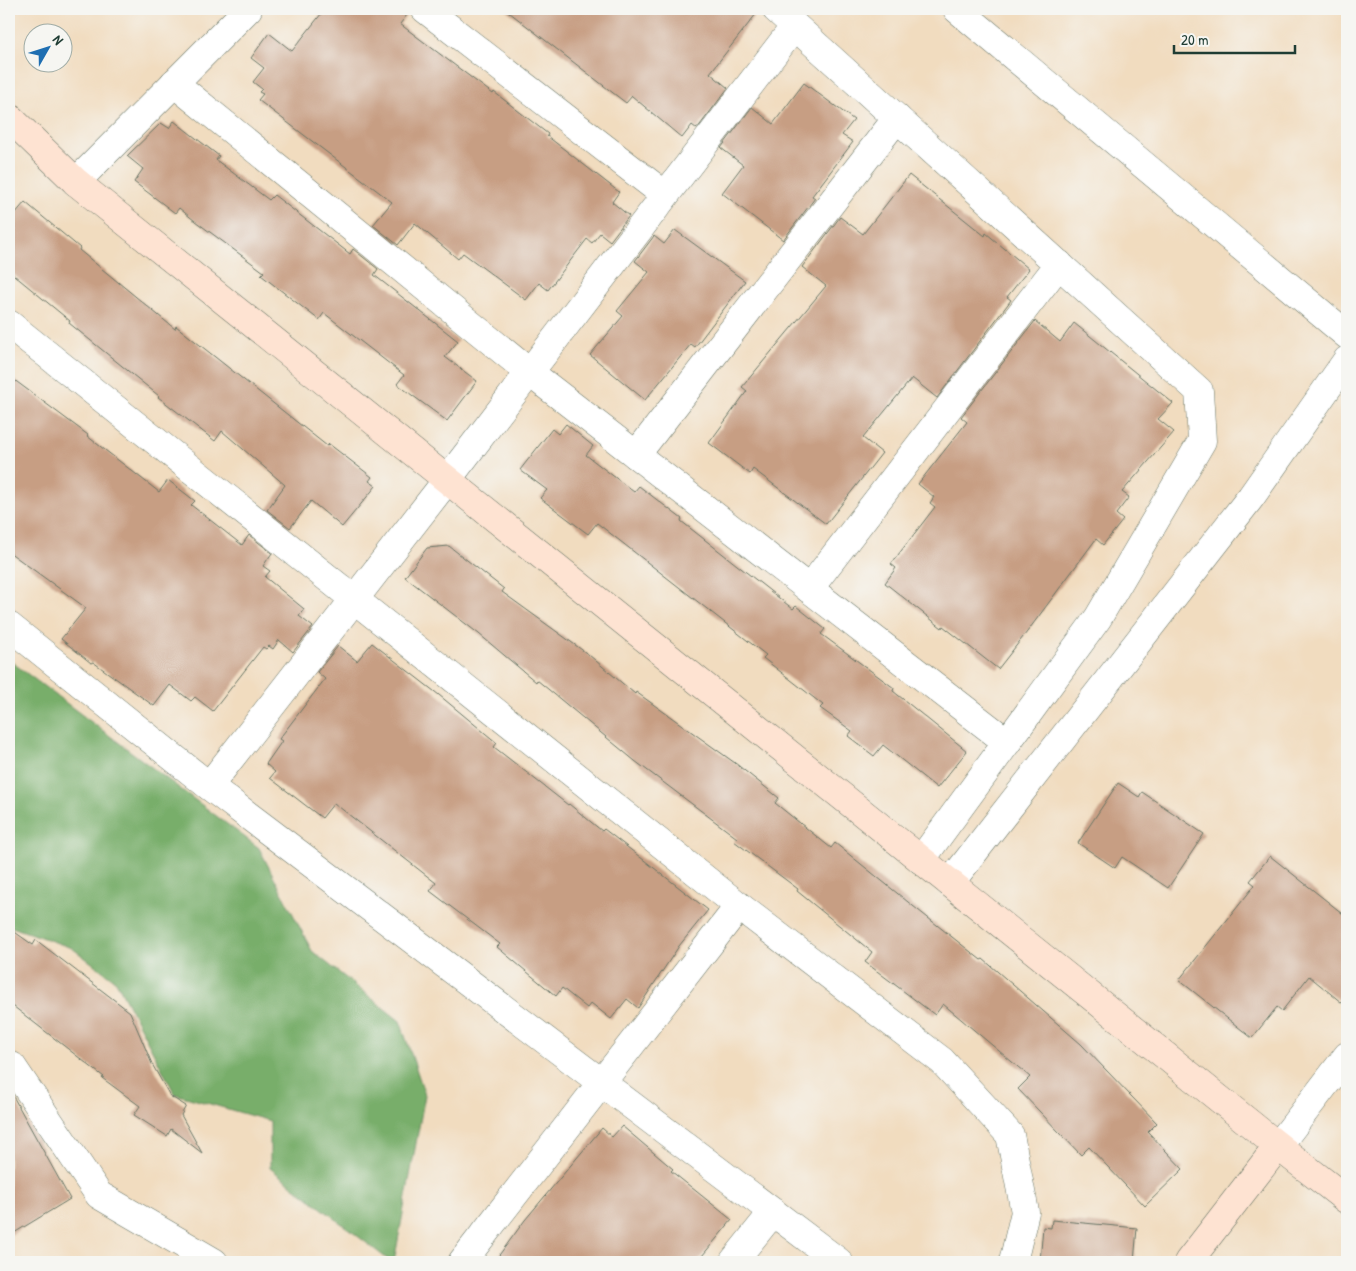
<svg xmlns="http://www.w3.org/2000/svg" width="1356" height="1271" font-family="'Patrick Hand',sans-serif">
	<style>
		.forest { fill: #78ae6b; stroke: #4c7650 }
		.building { fill: #c79e83 }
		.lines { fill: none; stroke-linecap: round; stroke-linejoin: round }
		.street-casing { stroke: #687565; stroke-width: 29 }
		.secondary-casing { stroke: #687565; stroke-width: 29 }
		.street { stroke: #fff; stroke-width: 28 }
		.secondary { stroke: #fee3d2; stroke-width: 28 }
	</style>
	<rect width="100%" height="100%" fill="#f6f6f2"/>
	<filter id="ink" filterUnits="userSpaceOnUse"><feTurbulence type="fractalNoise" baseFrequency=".02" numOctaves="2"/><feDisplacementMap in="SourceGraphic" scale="10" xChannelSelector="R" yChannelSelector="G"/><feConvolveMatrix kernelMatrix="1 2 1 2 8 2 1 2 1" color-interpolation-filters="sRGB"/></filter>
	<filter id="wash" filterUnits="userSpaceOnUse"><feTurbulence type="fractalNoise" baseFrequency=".0096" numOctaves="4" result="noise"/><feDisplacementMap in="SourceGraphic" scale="20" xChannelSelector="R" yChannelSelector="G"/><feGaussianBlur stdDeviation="1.12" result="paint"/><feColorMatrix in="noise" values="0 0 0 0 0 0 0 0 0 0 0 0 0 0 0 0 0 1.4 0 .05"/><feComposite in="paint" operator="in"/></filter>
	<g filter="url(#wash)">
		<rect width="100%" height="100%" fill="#f1dcbf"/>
		<!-- forest -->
		<path class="forest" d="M 9,660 L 259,848 L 312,951 L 400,1021 L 425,1095 L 394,1262 L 391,1262 L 270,1168 L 270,1121 L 175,1094 L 116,981 L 72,948 L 9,926 Z"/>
		<g id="blocks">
			<!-- building -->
			<g class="building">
				<path d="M 325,9 L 410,9 L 410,11 L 400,24 L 493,94 L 494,92 L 548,134 L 547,136 L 619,192 L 612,202 L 629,216 L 610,241 L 600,233 L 592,243 L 587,239 L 548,290 L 539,283 L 526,300 L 463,253 L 458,259 L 415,223 L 398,245 L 373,225 L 392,202 L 258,100 L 263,94 L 259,92 L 262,89 L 253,82 L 264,68 L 251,58 L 269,33 L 292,51 Z"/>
				<path d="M 505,9 L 760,9 L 710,73 L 728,88 L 697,129 L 692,125 L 682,138 L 632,96 L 626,103 Z"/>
				<path d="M 804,83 L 854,120 L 842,135 L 853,142 L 812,196 L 815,198 L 783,240 L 722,193 L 743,165 L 721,148 L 752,107 L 773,124 Z"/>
				<path d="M 174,121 L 219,156 L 216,160 L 269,200 L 274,195 L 350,254 L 353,249 L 378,269 L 374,275 L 458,341 L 445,357 L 477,381 L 447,421 L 397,384 L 404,375 L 324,313 L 319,320 L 261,275 L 264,272 L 195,221 L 179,208 L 175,213 L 134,182 L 143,169 L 127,156 L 161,123 L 169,128 Z"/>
				<path d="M 909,175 L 985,236 L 986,233 L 1029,269 L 1007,297 L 1011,300 L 937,398 L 912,378 L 863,438 L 882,453 L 826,524 L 753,469 L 750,474 L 709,443 L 747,391 L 742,387 L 826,286 L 802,267 L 840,217 L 863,234 Z"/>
				<path d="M 25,202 L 80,248 L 79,250 L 175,329 L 176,326 L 327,446 L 329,444 L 372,477 L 369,481 L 376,486 L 342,527 L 311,501 L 290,528 L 267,510 L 285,485 L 222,431 L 215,441 L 158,397 L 159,396 L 69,323 L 70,321 L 9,271 L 9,221 Z"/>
				<path d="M 675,230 L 745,281 L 695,347 L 691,344 L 645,400 L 590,355 L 623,316 L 617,311 L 649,272 L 635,261 L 654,236 L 664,244 Z"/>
				<path d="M 1035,321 L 1060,342 L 1074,323 L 1173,403 L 1158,419 L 1174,432 L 1122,492 L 1129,497 L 1116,514 L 1123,520 L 1103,545 L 1096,539 L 1027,632 L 998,669 L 943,626 L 942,628 L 885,583 L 896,568 L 891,564 L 935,507 L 930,503 L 934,497 L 918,484 L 967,422 L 961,417 Z"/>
				<path d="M 9,376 L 88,435 L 87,436 L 159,492 L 168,480 L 195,501 L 191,505 L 242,545 L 249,535 L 272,553 L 263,566 L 270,571 L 265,577 L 304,609 L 299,616 L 313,627 L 293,652 L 279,640 L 273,649 L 269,646 L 266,649 L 263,647 L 213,711 L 195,697 L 191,701 L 170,685 L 154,706 L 93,662 L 91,663 L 61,639 L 86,608 L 9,552 Z"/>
				<path d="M 566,424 L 593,446 L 586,455 L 634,492 L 639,486 L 682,519 L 681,521 L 793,609 L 796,606 L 825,629 L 821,634 L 894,688 L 893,691 L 967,751 L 937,788 L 883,745 L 874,756 L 848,736 L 852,731 L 820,708 L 823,705 L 763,658 L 766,655 L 597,523 L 588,534 L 540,498 L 547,490 L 520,470 L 552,429 L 558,434 Z"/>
				<path d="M 449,546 L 504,589 L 502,592 L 589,655 L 635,694 L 636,692 L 735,763 L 779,798 L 775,803 L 831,848 L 835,843 L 913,906 L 981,960 L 983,959 L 1081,1044 L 1157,1123 L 1148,1132 L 1183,1169 L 1145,1206 L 1089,1147 L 1081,1155 L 1018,1089 L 1030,1077 L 943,1004 L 935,1015 L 865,962 L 872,952 L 797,891 L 798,889 L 734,841 L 737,838 L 635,761 L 537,680 L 536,682 L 479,634 L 405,577 L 427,548 Z"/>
				<path d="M 372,643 L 439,695 L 497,743 L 494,747 L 568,805 L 569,804 L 602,831 L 604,829 L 708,910 L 679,946 L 638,1008 L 627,999 L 611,1019 L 591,1003 L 587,1008 L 562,988 L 556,996 L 497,947 L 500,944 L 430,891 L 436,883 L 334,803 L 322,818 L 270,778 L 275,772 L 266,764 L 282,741 L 279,739 L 325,679 L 317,672 L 338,646 L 357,661 Z"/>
				<path d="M 1118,783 L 1139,797 L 1142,792 L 1204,834 L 1168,888 L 1122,857 L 1115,868 L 1078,843 Z"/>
				<path d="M 1270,856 L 1347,917 L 1347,1007 L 1309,976 L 1282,1011 L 1277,1007 L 1252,1038 L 1179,980 L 1255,885 L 1250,881 Z"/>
				<path d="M 9,928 L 33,945 L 36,940 L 130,1012 L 152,1064 L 170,1096 L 186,1106 L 181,1115 L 202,1153 L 171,1129 L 167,1136 L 134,1115 L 140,1106 L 102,1078 L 104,1077 L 9,1003 Z"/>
				<path d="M 9,1089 L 70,1199 L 9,1236 Z"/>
				<path d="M 622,1126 L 673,1169 L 671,1171 L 732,1220 L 697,1262 L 494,1262 L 525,1220 L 602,1128 L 612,1137 Z"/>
				<path d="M 1052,1220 L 1137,1228 L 1134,1262 L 1040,1262 L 1043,1227 L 1051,1228 Z"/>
			</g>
		</g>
	</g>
	<g filter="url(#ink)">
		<use href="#blocks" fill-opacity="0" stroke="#687565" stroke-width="1"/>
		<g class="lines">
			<!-- street casing -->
			<g class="street-casing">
				<g id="street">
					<path d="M 425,9 L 665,195"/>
					<path d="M 776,9 L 1199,391 L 1202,441 L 1098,618 L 921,860"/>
					<path d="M 957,9 L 1347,335"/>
					<path d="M 174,83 L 529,372 L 1007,742"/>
					<path d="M 76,182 L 248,9"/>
					<path d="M 9,324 L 739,906 L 942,1061 L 1010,1135 L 1025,1212 L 1013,1262"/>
					<path d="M 636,455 L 897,118"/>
					<path d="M 809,589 L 1059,264"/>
					<path d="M 9,626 L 209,786 L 839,1262"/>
					<path d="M 209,786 L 447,480 L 795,26"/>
					<path d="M 950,883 L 1251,497 L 1347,360"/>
					<path d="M 9,1065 L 12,1066 L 99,1195 L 214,1262"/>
					<path d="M 1278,1146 L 1347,1056"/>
					<path d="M 462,1262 L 739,906"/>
					<path d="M 733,1262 L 773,1212"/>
				</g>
			</g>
			<!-- secondary casing -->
			<g class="secondary-casing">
				<g id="secondary">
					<path d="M 9,117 L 76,182 L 1278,1146 L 1347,1200"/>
					<path d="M 1188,1262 L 1278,1146"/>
				</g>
			</g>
			<!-- street -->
			<use href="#street" class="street"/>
			<!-- secondary -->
			<use href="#secondary" class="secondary"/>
		</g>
	</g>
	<!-- margin -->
	<rect width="1356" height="1271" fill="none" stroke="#f6f6f2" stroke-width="30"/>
	<!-- north arrow -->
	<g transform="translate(48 48) rotate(51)"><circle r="24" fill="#f6f6f2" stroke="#a0aca6"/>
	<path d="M0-4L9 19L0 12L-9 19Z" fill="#1f6fb2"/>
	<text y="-8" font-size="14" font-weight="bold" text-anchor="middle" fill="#1f3d34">N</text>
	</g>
	<!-- scale -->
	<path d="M1174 45v8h121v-8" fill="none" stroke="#1f3d34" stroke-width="2.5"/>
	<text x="1181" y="45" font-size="15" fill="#1f3d34" stroke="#f6f6f2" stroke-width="4" paint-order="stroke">20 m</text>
</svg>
